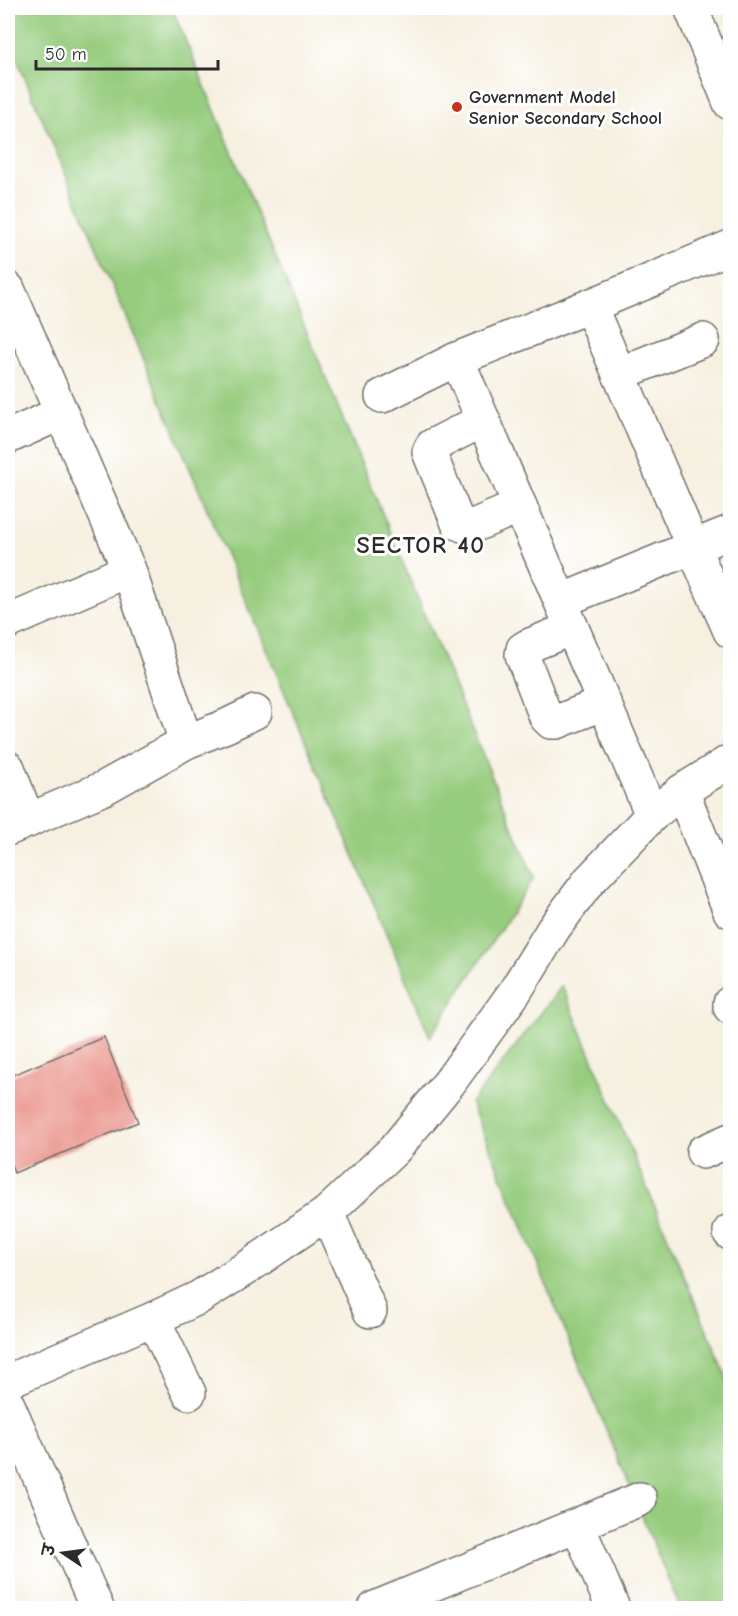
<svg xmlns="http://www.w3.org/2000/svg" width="738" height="1616" font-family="'Comic Neue','Playpen Sans Deva',sans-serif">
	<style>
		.green { fill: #96cc7e; stroke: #607c54; stroke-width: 1.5 }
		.building { fill: #e99087 }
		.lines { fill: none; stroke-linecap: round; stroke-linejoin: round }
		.minor-casing { stroke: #72706a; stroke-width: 36 }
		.minor { stroke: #fff; stroke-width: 33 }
		.poi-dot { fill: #c8321e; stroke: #fff; stroke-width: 2 }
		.labels { text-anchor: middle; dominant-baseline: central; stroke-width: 6; stroke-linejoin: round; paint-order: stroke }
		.poi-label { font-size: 18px; font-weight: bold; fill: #2b2b2b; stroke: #fff; text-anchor: start }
		.district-label { font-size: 24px; font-weight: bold; letter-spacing: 1.5px; fill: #2b2b2b; stroke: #fff }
	</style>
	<rect width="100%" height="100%" fill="#fff"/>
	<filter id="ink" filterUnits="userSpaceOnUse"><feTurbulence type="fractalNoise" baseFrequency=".0167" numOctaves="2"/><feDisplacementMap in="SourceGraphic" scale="12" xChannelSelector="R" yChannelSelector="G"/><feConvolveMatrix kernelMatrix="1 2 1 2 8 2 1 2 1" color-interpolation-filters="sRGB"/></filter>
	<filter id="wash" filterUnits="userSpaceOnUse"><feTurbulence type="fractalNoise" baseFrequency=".008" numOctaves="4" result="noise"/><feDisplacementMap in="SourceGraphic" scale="24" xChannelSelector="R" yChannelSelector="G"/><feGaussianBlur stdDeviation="1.35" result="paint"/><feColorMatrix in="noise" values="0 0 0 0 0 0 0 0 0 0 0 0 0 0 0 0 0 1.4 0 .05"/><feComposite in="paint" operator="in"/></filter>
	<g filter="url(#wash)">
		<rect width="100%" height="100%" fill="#f6f0e0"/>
		<!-- green -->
		<g class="green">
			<path d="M 8,8 L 172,8 L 534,878 L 430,1037 L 8,38 Z"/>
			<path d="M 562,986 L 730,1385 L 730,1608 L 680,1608 L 471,1103 Z"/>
		</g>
		<g id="blocks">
			<!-- building -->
			<path class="building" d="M 104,1037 L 138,1122 L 14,1173 L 8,1155 L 8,1077 Z"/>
		</g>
	</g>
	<g filter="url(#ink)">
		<use href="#blocks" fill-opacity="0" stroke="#72706a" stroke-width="1.5"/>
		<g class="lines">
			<!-- minor casing -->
			<g class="minor-casing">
				<g id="minor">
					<path d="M 691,8 L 730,103"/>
					<path d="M 8,289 L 129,570 L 186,742"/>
					<path d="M 590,306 L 693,547 L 730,631"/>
					<path d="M 457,359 L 652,815"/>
					<path d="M 619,374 L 703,340"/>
					<path d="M 382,396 L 457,359 L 604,300 L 730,247"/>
					<path d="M 483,420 L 432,446 L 429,452 L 458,523 L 465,526 L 473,526 L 520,506"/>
					<path d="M 8,437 L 61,413"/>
					<path d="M 561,601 L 730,532"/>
					<path d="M 8,622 L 129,570"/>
					<path d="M 572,628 L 528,646 L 523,649 L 522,655 L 546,717 L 551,722 L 557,722 L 604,703"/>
					<path d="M 8,768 L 28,821"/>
					<path d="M 682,791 L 730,911"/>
					<path d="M 8,829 L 104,788 L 186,742 L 226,726 L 255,712"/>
					<path d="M 730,1003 L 730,1007"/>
					<path d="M 703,1152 L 730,1140"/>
					<path d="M 327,1213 L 370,1311"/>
					<path d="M 730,1231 L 730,1233"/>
					<path d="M 153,1319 L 189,1393"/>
					<path d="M 8,1381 L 153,1319 L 198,1298 L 248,1267 L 327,1213 L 394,1150 L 449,1083 L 514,993 L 554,928 L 589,881 L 652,815 L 682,791 L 730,761"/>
					<path d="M 8,1405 L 97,1608"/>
					<path d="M 578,1526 L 613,1608"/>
					<path d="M 375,1608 L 640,1499"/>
				</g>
			</g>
			<!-- minor -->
			<use href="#minor" class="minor"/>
		</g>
	</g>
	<!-- markers -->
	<circle class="poi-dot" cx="457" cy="107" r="6"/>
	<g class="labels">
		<!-- poi labels -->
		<g class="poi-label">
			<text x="469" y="97">Government Model<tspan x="469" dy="21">Senior Secondary School</tspan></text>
		</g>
		<!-- district labels -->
		<g class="district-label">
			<text x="421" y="545">SECTOR 40</text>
		</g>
	</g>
	<!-- margin -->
	<rect width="738" height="1616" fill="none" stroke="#fff" stroke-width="30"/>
	<!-- north arrow -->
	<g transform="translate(63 1553) rotate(283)" stroke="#ffffff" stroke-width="4.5" paint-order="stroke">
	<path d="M0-4.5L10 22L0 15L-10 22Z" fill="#2b2b2b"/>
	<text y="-9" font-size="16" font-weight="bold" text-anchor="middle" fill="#2b2b2b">उ</text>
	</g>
	<!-- scale -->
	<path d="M36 60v9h182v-9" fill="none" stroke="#2b2b2b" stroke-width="3"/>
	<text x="45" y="60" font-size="18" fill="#2b2b2b" stroke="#ffffff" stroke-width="4.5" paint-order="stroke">50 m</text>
</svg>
